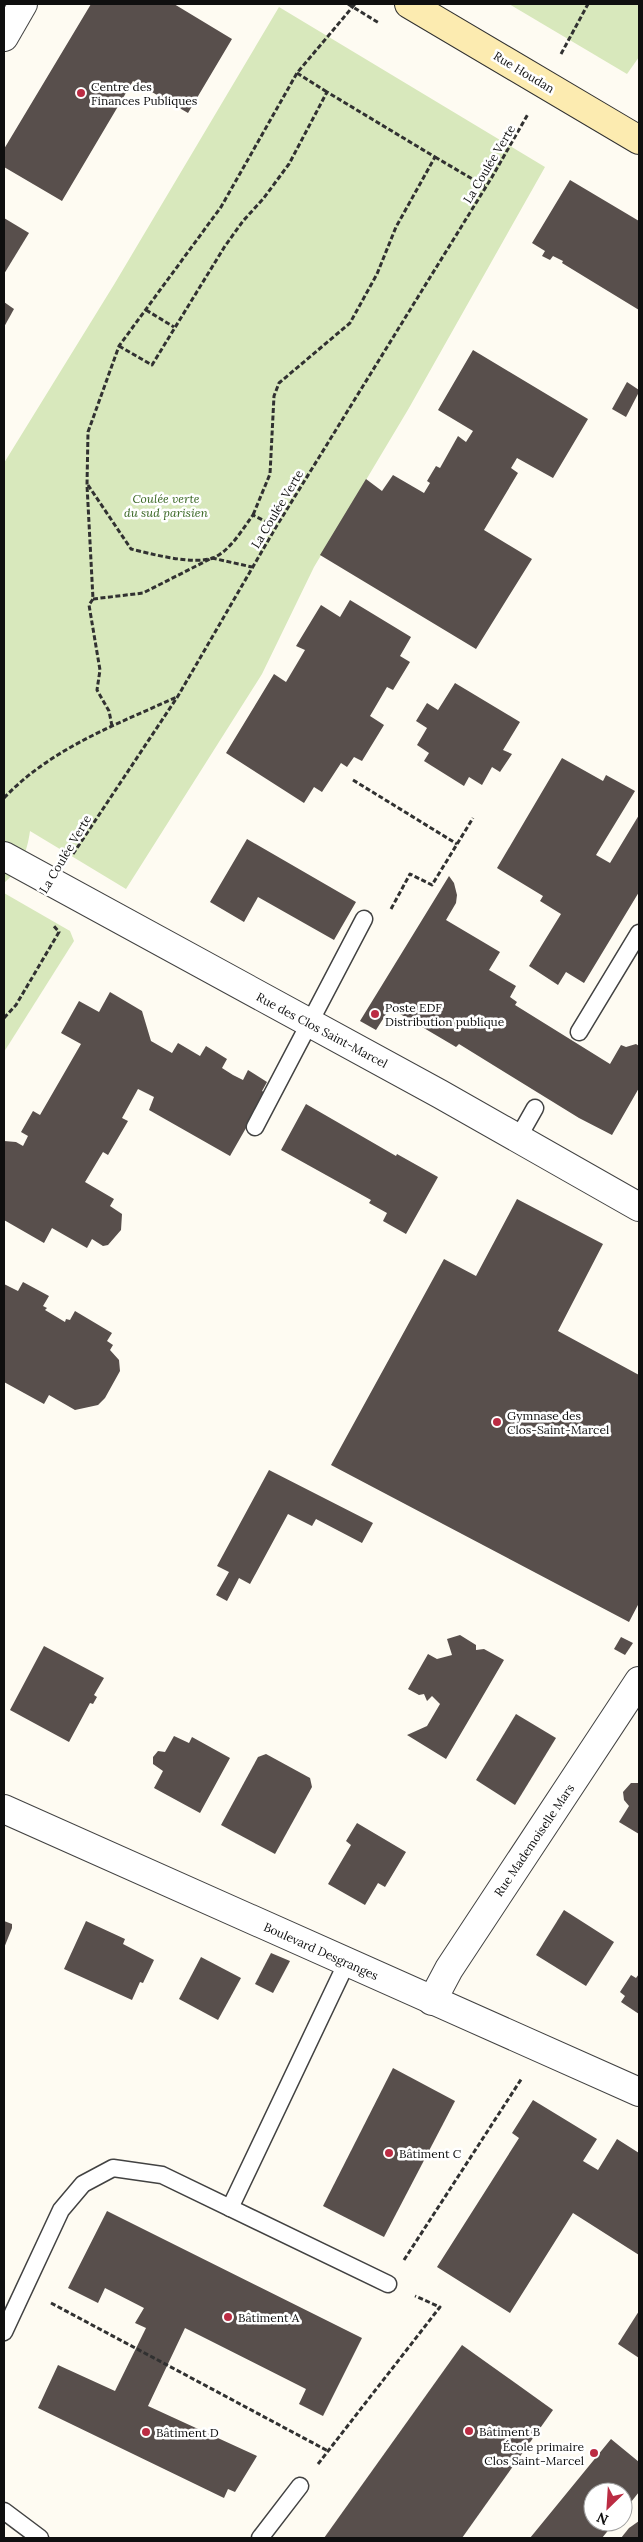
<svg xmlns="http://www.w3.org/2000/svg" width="643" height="2542" font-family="Lora,serif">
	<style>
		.green { fill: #d8e8bc }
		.building { fill: #584f4c }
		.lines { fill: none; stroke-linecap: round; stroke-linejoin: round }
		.service-casing { stroke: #424242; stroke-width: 19 }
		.minor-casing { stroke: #424242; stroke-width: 30 }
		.secondary-casing { stroke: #313131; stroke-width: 30 }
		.path { stroke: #313131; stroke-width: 3; stroke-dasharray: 5 2.5; stroke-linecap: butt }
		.service { stroke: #fff; stroke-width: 16 }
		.minor { stroke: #fff; stroke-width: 28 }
		.secondary { stroke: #fcebb0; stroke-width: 28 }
		.poi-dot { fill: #bb2c43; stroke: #fff; stroke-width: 2 }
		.labels { text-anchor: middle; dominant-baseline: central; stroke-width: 5; stroke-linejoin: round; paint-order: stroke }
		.street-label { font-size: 12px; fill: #0f0f0f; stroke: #fff }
		.poi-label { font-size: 12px; fill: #0f0f0f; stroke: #fff; text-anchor: start }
		.park-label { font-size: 12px; font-style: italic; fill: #376521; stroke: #fff }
	</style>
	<rect width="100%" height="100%" fill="#fefbf2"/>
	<!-- green -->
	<g class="green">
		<path d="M 509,4 L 639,4 L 639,57 L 627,74 Z"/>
		<path d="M 279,7 L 545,167 L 409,408 L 314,567 L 262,674 L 126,889 L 30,831 C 27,852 21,869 4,883 L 4,463 L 115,283 Z"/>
		<path d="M 4,893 L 70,931 L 74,941 L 4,1052 Z"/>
	</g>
	<!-- building -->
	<g class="building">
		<path d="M 91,4 L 174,4 L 232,39 L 188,113 L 133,81 L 62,201 L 4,167 L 4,149 Z"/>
		<path d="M 570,180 L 639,221 L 639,310 L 562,263 L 563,261 L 553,256 L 550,260 L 542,256 L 545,251 L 532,243 Z"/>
		<path d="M 4,218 L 29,233 L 4,274 Z"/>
		<path d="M 4,302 L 14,309 L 4,327 Z"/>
		<path d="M 473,350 L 588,419 L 553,478 L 517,458 L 511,468 L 518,473 L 484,530 L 532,559 L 476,649 L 320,555 L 366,479 L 382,491 L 393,475 L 424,493 L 430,483 L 427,481 L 436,466 L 440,468 L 458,436 L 466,442 L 473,431 L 438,410 Z"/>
		<path d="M 627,382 L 639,390 L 639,392 L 626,417 L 612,409 Z"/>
		<path d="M 350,600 L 411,637 L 400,656 L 410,662 L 393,690 L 387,687 L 370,716 L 384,725 L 362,761 L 354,757 L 347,767 L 341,763 L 322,792 L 314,787 L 304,803 L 226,753 L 274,674 L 286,682 L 305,650 L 296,646 L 321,605 L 340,617 Z"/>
		<path d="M 455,683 L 520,722 L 503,750 L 512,754 L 500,772 L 492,767 L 482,785 L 469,777 L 464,786 L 424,761 L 429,753 L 417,745 L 427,728 L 416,721 L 427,703 L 438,710 Z"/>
		<path d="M 562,758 L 603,781 L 606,775 L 635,791 L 596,855 L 610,863 L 639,815 L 639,892 L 584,983 L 566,972 L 558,985 L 529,966 L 561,914 L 540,901 L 543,896 L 497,868 Z"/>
		<path d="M 247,839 L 356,902 L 334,940 L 258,897 L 244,922 L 210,902 Z"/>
		<path d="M 449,876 L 454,883 L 457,895 L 456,903 L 446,920 L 500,952 L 489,970 L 516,986 L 510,997 L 517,1002 L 515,1005 L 610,1064 L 621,1045 L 626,1047 L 636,1044 L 639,1046 L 639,1088 L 612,1135 L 579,1118 L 459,1044 L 456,1047 L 390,1008 L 376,1030 L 360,1021 Z"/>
		<path d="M 110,992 L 142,1011 L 151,1041 L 172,1053 L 178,1043 L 200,1056 L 206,1046 L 227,1059 L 222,1068 L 233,1075 L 243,1080 L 248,1070 L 267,1082 L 262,1091 L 266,1093 L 230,1156 L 149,1110 L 154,1097 L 138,1089 L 122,1118 L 128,1121 L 108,1155 L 103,1152 L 85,1182 L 114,1199 L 110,1206 L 122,1214 L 121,1230 L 108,1245 L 103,1246 L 92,1239 L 87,1248 L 52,1228 L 44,1243 L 4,1220 L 4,1141 L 16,1142 L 23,1146 L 28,1136 L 21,1132 L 33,1111 L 40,1115 L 81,1044 L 61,1033 L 79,1001 L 99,1012 Z"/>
		<path d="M 306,1104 L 396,1156 L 397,1154 L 438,1177 L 406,1234 L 383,1221 L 387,1213 L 369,1203 L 371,1200 L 281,1150 Z"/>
		<path d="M 517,1199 L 603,1244 L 558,1331 L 639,1375 L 639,1603 L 629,1622 L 331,1465 L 444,1259 L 476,1276 Z"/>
		<path d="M 23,1282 L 49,1296 L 43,1306 L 47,1308 L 45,1310 L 65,1322 L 66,1319 L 70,1320 L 75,1311 L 112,1333 L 107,1341 L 113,1345 L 110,1350 L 119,1360 L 120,1371 L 105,1398 L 98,1405 L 75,1410 L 49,1395 L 44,1404 L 4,1382 L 4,1284 L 18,1291 Z"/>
		<path d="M 269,1470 L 373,1523 L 362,1543 L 316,1519 L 312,1526 L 288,1514 L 250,1584 L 239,1578 L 227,1601 L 216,1595 L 229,1572 L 217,1566 Z"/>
		<path d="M 460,1635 L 476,1645 L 476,1650 L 484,1649 L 504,1660 L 446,1759 L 407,1735 L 427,1726 L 440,1704 L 432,1696 L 427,1701 L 424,1694 L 419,1695 L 408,1689 L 428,1654 L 437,1659 L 452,1655 L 447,1639 Z"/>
		<path d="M 621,1637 L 633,1643 L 625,1655 L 614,1649 Z"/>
		<path d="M 44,1646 L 104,1678 L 94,1695 L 97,1697 L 93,1704 L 90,1703 L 69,1742 L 10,1710 Z"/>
		<path d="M 516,1714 L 556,1738 L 515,1805 L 476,1780 Z"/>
		<path d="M 174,1736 L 189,1743 L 192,1737 L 230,1758 L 200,1813 L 154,1788 L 163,1771 L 153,1764 L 153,1757 L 158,1751 L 165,1752 Z"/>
		<path d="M 266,1754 L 310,1778 L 312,1787 L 275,1854 L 221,1825 L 258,1757 Z"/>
		<path d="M 631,1783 L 639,1783 L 639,1834 L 619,1822 L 629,1806 L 624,1800 L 623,1792 Z"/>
		<path d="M 357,1823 L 406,1852 L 385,1887 L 378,1883 L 365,1905 L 328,1884 L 351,1845 L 346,1841 Z"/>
		<path d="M 564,1910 L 614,1942 L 586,1986 L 536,1955 Z"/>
		<path d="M 4,1921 L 12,1924 L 12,1928 L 4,1948 Z"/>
		<path d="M 86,1921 L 125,1939 L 123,1944 L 154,1960 L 143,1983 L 140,1982 L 132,2000 L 64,1969 Z"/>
		<path d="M 271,1953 L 290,1961 L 273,1993 L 255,1984 Z"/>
		<path d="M 201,1957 L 241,1978 L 218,2020 L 179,1999 Z"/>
		<path d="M 639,1974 L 639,2014 L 621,2002 L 625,1996 L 620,1992 L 631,1975 L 636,1978 Z"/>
		<path d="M 393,2068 L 455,2101 L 384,2237 L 323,2206 Z"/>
		<path d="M 533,2100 L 597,2139 L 583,2161 L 598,2170 L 617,2139 L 639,2153 L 639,2255 L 573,2213 L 510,2313 L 437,2267 L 519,2138 L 512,2133 Z"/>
		<path d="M 107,2211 L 362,2338 L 323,2416 L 299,2404 L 306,2389 L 185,2328 L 148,2406 L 257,2456 L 235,2492 L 228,2489 L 224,2498 L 38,2408 L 58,2365 L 115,2391 L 146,2328 L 135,2323 L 144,2308 L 105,2288 L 98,2303 L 68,2288 Z"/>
		<path d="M 639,2311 L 639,2358 L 618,2344 Z"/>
		<path d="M 462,2345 L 553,2410 L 462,2538 L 324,2538 Z"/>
		<path d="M 611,2439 L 639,2462 L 639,2492 L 623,2512 L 623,2492 L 593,2492 L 593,2522 L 615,2522 L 602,2538 L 530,2538 Z"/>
		<path d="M 639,2521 L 639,2538 L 621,2538 L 629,2528 Z"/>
	</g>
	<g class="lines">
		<!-- service casing -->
		<g class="service-casing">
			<g id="service">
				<path d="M 579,1032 L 639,933"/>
				<path d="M 255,1127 L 364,919"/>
				<path d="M 518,1138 L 535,1108"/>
				<path d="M 230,2208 L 347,1962"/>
				<path d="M 4,2332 L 61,2210 L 83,2184 L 113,2168 L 162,2175 L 388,2284"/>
				<path d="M 4,2511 L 40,2538"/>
				<path d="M 260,2538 L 300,2486"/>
			</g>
		</g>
		<!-- minor casing -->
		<g class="minor-casing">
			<g id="minor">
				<path d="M 4,37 L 23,4"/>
				<path d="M 4,856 L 440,1094 L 639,1207"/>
				<path d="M 4,1809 L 639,2092"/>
				<path d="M 432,2001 L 449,1969 L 639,1681"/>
			</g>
		</g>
		<!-- secondary casing -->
		<g class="secondary-casing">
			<path id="secondary" d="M 409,4 L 639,140"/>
		</g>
		<!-- path -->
		<g class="path">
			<path d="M 348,4 L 379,23"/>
			<path d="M 561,54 L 588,4"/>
			<path d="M 297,73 L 327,92"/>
			<path d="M 435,157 L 486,187"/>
			<path d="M 146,310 L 174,327"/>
			<path d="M 119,346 L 152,365 L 225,246 L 243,221 L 263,199 L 289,164 L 327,92 L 435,157 L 396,227 L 377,274 L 350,323 L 279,383 L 274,396 L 270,474 L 253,515"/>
			<path d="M 88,485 L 131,549 C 151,554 193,565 213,558 C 230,551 242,530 253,515 L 276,527"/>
			<path d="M 93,599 L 143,593 L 212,558 L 252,567"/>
			<path d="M 112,726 L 109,711 L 97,690 L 100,670 L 89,605 L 93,599 L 87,485 L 88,432 L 119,346 L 221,207 L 297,73 L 355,4"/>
			<path d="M 353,780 L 457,844"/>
			<path d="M 4,798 C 50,749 117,724 177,697"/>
			<path d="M 73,854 L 178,696 L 276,527 L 492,177 L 528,114"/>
			<path d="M 391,909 L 410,874 L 432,885 L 473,818"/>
			<path d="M 4,1018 L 16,1005 L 59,932 L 53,925"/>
			<path d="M 404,2260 L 522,2078"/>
			<path d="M 51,2303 L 328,2451"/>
			<path d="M 318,2464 L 440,2307 L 415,2296"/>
		</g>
		<!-- service -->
		<use href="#service" class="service"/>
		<!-- minor -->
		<use href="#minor" class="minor"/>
		<!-- secondary -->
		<use href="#secondary" class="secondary"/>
	</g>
	<!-- markers -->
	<g class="poi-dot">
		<circle cx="81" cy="93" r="5"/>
		<circle cx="375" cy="1014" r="5"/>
		<circle cx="497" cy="1422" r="5"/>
		<circle cx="389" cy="2153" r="5"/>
		<circle cx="228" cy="2317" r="5"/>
		<circle cx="469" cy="2431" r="5"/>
		<circle cx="146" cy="2432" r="5"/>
		<circle cx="594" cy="2453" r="5"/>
	</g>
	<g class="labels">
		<!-- street labels -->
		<g class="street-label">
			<text transform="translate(524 72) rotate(31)">Rue Houdan</text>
			<text transform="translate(489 164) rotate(-59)">La Coulée Verte</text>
			<text transform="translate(277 509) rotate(-59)">La Coulée Verte</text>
			<text transform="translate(65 854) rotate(-59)">La Coulée Verte</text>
			<text transform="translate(322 1030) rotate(28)">Rue des Clos Saint-Marcel</text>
			<text transform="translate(534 1840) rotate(-56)">Rue Mademoiselle Mars</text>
			<text transform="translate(321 1951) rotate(24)">Boulevard Desgranges</text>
		</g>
		<!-- poi labels -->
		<g class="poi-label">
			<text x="91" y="86">Centre des<tspan x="91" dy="14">Finances Publiques</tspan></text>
			<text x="385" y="1007">Poste EDF<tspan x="385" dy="14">Distribution publique</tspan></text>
			<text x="507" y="1415">Gymnase des<tspan x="507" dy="14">Clos-Saint-Marcel</tspan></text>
			<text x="399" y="2153">Bâtiment C</text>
			<text x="238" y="2317">Bâtiment A</text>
			<text x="479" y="2431">Bâtiment B</text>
			<text x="156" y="2432">Bâtiment D</text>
			<text x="584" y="2446" text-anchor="end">École primaire<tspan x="584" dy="14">Clos Saint-Marcel</tspan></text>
		</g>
		<!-- park labels -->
		<g class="park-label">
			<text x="166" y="498">Coulée verte<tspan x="166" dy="14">du sud parisien</tspan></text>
		</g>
	</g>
	<!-- border -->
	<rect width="643" height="2542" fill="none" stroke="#0f0f0f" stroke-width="10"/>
	<!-- north arrow -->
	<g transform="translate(608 2507) rotate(205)"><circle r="24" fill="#ffffff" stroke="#9f9f9f"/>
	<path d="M0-4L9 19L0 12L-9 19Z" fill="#bb2c43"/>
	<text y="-8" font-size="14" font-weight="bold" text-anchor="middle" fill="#0f0f0f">N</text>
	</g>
</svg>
